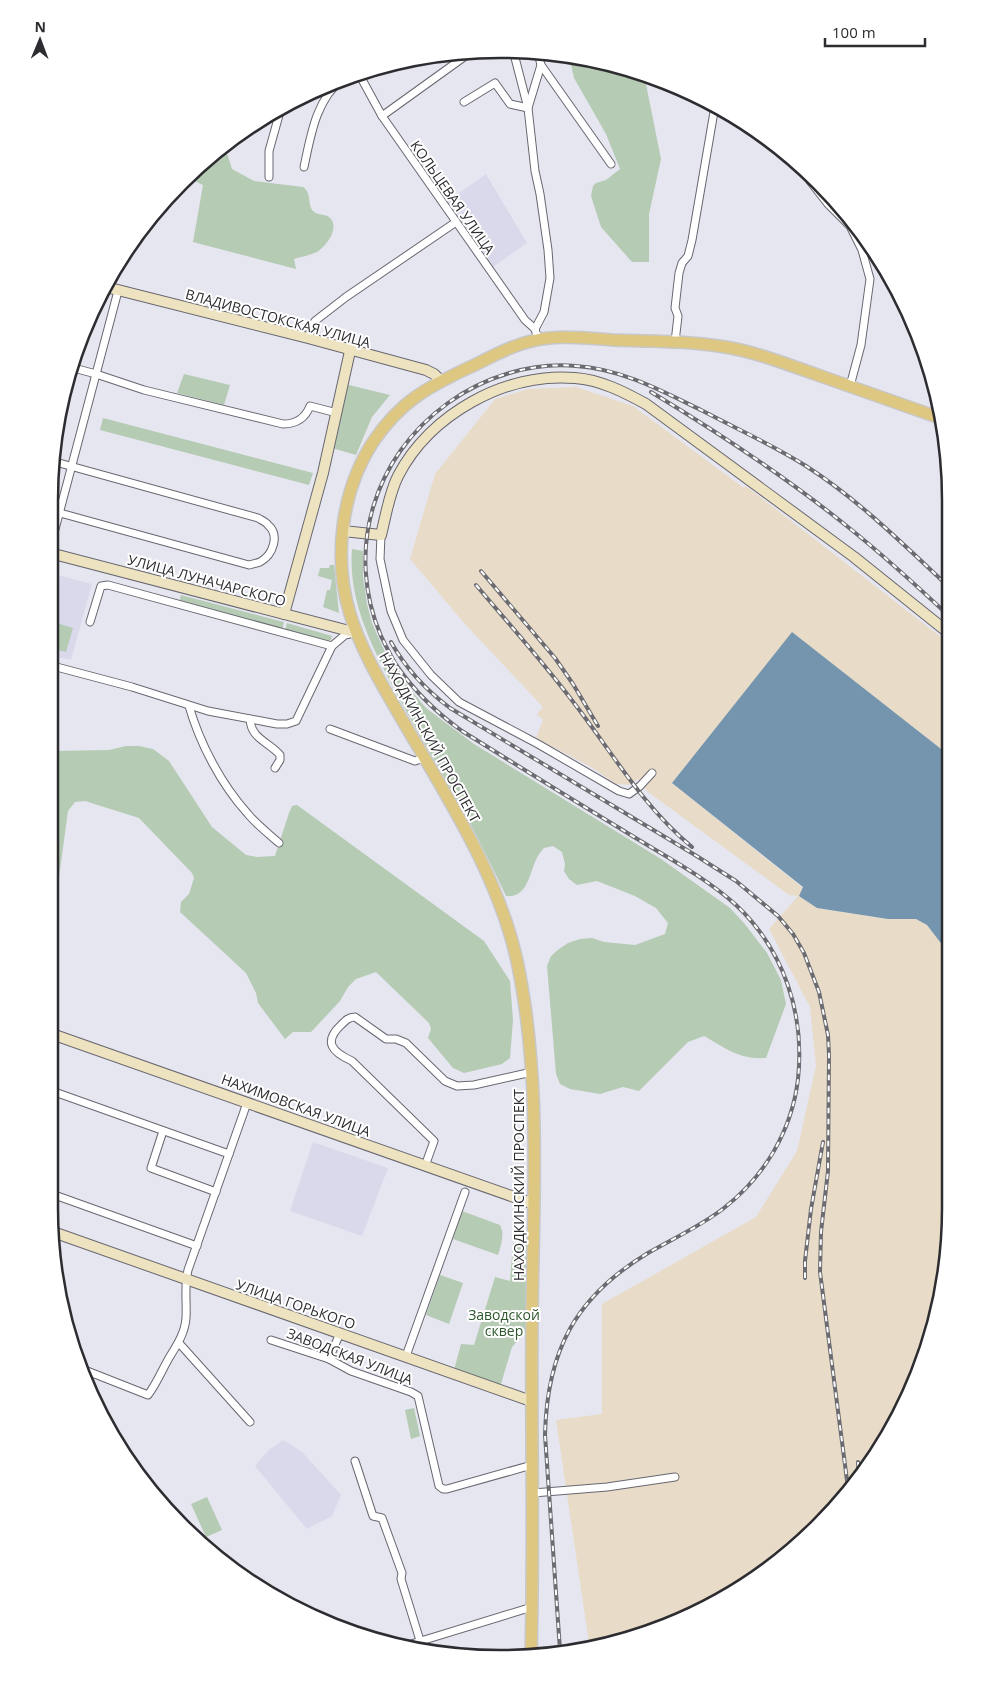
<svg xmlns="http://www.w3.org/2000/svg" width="1000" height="1707" font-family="'Open Sans',sans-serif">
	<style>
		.built { fill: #d9d9eb }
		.industrial { fill: #e8dcc8 }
		.green { fill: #b5cbb3 }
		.water { fill: #7495ad }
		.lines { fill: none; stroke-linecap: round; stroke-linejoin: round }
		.street-casing { stroke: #686770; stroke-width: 9 }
		.secondary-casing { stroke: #686770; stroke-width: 12 }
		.primary-casing { stroke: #c8c8c9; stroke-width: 14 }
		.street { stroke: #fff; stroke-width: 7 }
		.secondary { stroke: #eee3c0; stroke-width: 10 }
		.primary { stroke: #dec781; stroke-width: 11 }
		.rail-casing { stroke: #6b6b71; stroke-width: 4 }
		.rail { stroke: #fff; stroke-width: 2; stroke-dasharray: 5.5; stroke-linecap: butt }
		.labels { text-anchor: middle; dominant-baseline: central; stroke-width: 4; stroke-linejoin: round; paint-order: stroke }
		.street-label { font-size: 14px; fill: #2d2d31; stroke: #fff }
		.park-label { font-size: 14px; fill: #2e572d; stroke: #fff }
		.rim { fill: none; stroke: #2d2d31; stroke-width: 2.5 }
	</style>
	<rect width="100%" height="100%" fill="#e6e6f1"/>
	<!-- built -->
	<g class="built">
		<path d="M 486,174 L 527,243 L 493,267 L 448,201 Z"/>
		<path d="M 50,573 L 92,584 L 71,660 L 50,655 Z"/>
		<path d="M 313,1142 L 388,1168 L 362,1236 L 290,1211 Z"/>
		<path d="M 283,1440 L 302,1452 L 341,1495 L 332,1516 L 307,1529 L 255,1466 L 269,1450 Z"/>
	</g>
	<!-- industrial -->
	<path class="industrial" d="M 576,387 L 633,406 L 744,488 L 746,486 L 950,644 L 950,756 L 792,633 L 672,783 L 803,888 L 799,896 L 817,908 L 888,919 L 916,919 L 927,925 L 950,955 L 950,1025 L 947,1026 L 950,1047 L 950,1237 L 927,1352 L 875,1457 L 797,1546 L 672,1624 L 589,1643 L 556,1420 L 602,1414 L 602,1304 L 756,1217 L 797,1151 L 816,1066 L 810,1007 L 769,929 L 798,896 L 789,895 L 648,792 L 638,779 L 629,785 L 616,784 L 591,767 L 536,738 L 543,720 L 537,714 L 543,707 L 464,623 L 410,559 L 435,474 L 495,399 L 528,389 Z"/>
	<!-- green -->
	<g class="green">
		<path d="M 580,57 L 588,57 L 644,74 L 661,159 L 649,214 L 649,262 L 632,262 L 601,227 L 591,196 L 593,186 L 596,183 L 606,180 L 620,169 L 606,134 L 574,78 L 570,60 Z"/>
		<path d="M 228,143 L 226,150 L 232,169 L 254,181 L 303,187 C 312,193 307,204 313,211 C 318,216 327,213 331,219 C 339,230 326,246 317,252 C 310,255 301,257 294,259 L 296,269 L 193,242 L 203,185 L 186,177 Z"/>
		<path d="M 184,374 L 230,385 L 224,405 L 177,393 Z"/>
		<path d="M 345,384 L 390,395 L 372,417 L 356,455 L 332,448 Z"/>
		<path d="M 103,418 L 313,473 L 309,485 L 100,430 Z"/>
		<path d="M 352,549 L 363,551 L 363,576 L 367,604 L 372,623 L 384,650 L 403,681 L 426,708 L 474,744 L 661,859 L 730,908 L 744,923 L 767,953 L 781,980 L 786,1004 L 766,1058 C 739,1060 726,1048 704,1036 L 688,1042 L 639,1091 L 623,1087 L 600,1094 L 570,1089 L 560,1084 L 556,1074 L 547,966 L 551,956 L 559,949 L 568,943 L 580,939 L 592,938 L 604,942 L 635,945 L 665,934 L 668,923 L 656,908 L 635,896 L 597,881 L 577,885 L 569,879 L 564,871 L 565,864 L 562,852 L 553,846 L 544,848 C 540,852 537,857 535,862 C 529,877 526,898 506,896 C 489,860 472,825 452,791 C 432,756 411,721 392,685 C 370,643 348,598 352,549 Z"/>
		<path d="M 330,565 L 334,565 L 339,613 L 323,607 L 327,590 L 330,590 L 332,580 L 318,576 L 320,568 L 329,568 Z"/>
		<path d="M 181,595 L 284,622 L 282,630 L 179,602 Z"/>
		<path d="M 50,621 L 73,628 L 66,652 L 50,648 Z"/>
		<path d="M 287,623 L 332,636 L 331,640 L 328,642 L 285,631 Z"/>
		<path d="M 126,746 L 139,746 L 153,749 L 169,761 L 212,827 L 246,855 L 257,857 L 275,856 L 289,813 L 292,806 L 297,805 L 484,941 L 510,981 L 513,1020 L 510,1058 L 502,1064 L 464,1073 L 453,1068 L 428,1038 L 431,1029 L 429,1023 L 376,972 L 356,979 L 348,987 L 340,1001 L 311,1032 L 293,1032 L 285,1039 L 258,1003 L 256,993 L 246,973 L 180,912 L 181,902 L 189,894 L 194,878 L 192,873 L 139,818 L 85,801 L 75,802 L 68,811 L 57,892 L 49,904 L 49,749 L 52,751 L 109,750 Z"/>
		<path d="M 462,1211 L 500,1225 C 505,1234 501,1245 498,1255 L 453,1239 Z"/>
		<path d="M 513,1243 L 527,1243 L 526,1331 L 512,1347 L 500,1387 L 454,1370 L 461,1344 L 474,1345 L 495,1277 L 510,1281 Z"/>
		<path d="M 440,1275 L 463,1283 L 449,1324 L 426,1315 Z"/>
		<path d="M 414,1408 L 420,1436 L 411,1439 L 405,1410 Z"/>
		<path d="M 207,1497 L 222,1530 L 206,1537 L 191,1504 Z"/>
	</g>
	<!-- water -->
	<path class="water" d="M 792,632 L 950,756 L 950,955 L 927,925 L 916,919 L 888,919 L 817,908 L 799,896 L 803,887 L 672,783 Z"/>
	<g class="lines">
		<!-- street casing -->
		<g class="street-casing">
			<g id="street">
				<path d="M 541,65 L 611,164"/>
				<path d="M 359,74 L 382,116 L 525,320 L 535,329 L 538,339"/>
				<path d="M 464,102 L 495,83 L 510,104 L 528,108 L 513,50"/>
				<path d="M 382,116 L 471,52"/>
				<path d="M 304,167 C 311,134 316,100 343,78"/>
				<path d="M 804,168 L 810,181 L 828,204 L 850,226 L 862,250 L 870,279 L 861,345 L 850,386"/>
				<path d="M 269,177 L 269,151 L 281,108"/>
				<path d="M 535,329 L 544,312 L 550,278 L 548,250 L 540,194 L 535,171 L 528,108 L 541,65 L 538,53"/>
				<path d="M 308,338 L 312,326 L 315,321 L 346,297 L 456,222"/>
				<path d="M 675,342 L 678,316 L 675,308 L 679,273 L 682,263 L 688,256 L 692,240 L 715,106"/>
				<path d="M 70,367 L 96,374 L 144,390 L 283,424 C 296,424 305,419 310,406 L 337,413"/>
				<path d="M 52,461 L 258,518 C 261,520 266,522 268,525 C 280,535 273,555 260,562 C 257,563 253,564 249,565 L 60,513"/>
				<path d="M 381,535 L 380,559 L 391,611 L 403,640 L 431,675 L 459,702 L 538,744 L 619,791 L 629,794 L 640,786 L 652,773"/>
				<path d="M 50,548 L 118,291"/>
				<path d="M 90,622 L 101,586 L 108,585 L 332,646"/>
				<path d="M 49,665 L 132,687 L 208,711 L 277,724 L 287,724 L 296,721 L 332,646 L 345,635 L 354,633"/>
				<path d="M 189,706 C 200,744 221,784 248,814 C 257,825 269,834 279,843"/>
				<path d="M 250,719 C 251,739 269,742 280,755 L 280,760 L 275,768"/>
				<path d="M 330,729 L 415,761 L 424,758"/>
				<path d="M 49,1051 L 55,1035"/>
				<path d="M 49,1090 L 229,1154"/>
				<path d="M 163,1131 L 151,1168 L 216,1192"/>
				<path d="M 425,1166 L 434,1141 L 352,1061 C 332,1052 323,1042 341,1025 C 346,1020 349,1017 355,1017 L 386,1039 L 396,1039 L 406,1043 L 445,1081 L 457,1086 L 474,1085 L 532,1072"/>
				<path d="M 49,1193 L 197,1246"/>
				<path d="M 271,1340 L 329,1359 L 351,1371 L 411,1392 L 418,1396 L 439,1486 L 443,1489 L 447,1489 L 532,1465"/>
				<path d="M 179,1343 L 250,1422"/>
				<path d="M 406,1356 L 465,1192"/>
				<path d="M 329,1359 L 340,1333"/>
				<path d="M 82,1369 L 148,1395 C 157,1383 162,1370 169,1358 C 177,1345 185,1333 186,1318 C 187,1302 184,1286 188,1270 L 247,1103"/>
				<path d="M 355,1461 L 373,1516 L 382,1518 L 402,1573 L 401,1579 L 422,1647"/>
				<path d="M 533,1493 L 607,1487 L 675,1477"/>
				<path d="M 408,1645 L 532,1607"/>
			</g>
		</g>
		<!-- secondary casing -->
		<g class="secondary-casing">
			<g id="secondary">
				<path d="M 106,287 L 308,338 L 426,370 L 434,374 L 441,381"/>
				<path d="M 343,531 L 381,535 C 386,515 389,494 398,476 C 430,414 506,372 575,378 C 601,380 624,392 646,404 L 854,557 L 950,634"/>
				<path d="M 50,553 L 357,633"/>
				<path d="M 284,614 L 323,473 L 350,351"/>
				<path d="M 49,1033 L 534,1204"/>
				<path d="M 53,1232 L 531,1401"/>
			</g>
		</g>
		<!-- primary casing -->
		<g class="primary-casing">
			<path id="primary" d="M 531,1657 C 534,1544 531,1431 532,1318 C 533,1199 542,1079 517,961 C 498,874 444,792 400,716 C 381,683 361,650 350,614 C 333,559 341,491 373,442 C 400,402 426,388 468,368 C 488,359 507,347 528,342 C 555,334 585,338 613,340 C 650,341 688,341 725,347 C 756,352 786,364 815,374 C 857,389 898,403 940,418"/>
		</g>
		<!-- street -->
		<use href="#street" class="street"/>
		<!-- secondary -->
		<use href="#secondary" class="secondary"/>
		<!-- primary -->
		<use href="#primary" class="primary"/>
		<!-- rail casing -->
		<g class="rail-casing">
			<g id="rail">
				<path d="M 651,392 C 719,433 786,477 848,527 C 883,555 917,586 950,617"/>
				<path d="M 481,571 L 555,658 L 573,684 L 598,726"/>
				<path d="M 476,585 C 509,624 543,662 574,703 C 612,752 643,807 692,847"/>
				<path d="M 391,642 C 406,669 426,690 450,708 L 695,855 L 736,881 L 778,916 L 793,934 L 804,953 L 819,992 L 828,1035 L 829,1055 L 828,1171 L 821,1232 L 820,1272 L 848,1488"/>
				<path d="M 805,1278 L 805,1261 L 811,1209 L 823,1142"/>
				<path d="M 858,1462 L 859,1476"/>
				<path d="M 560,1650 L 545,1435 C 547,1351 575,1297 648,1253 C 674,1238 701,1226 724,1208 C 765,1176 792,1130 798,1079 C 805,1014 784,950 736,905 C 703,875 659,853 621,829 C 568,797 515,764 462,731 C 437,713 415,692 397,666 C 391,657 386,646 381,636 C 345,551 373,457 448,403 C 484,377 531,362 576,366 C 622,369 662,391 703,411 C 737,429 773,445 806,466 C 859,500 904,545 950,588"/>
			</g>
		</g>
		<!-- rail -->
		<use href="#rail" class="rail"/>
	</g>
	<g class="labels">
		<!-- street labels -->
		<g class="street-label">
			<text transform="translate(453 197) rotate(55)">КОЛЬЦЕВАЯ УЛИЦА</text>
			<text transform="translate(278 318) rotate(15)">ВЛАДИВОСТОКСКАЯ УЛИЦА</text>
			<text transform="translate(207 580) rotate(15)">УЛИЦА ЛУНАЧАРСКОГО</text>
			<text transform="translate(430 737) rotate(61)">НАХОДКИНСКИЙ ПРОСПЕКТ</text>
			<text transform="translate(296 1105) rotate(20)">НАХИМОВСКАЯ УЛИЦА</text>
			<text transform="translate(518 1185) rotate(-90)">НАХОДКИНСКИЙ ПРОСПЕКТ</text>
			<text transform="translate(296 1304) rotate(19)">УЛИЦА ГОРЬКОГО</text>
			<text transform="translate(350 1356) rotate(21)">ЗАВОДСКАЯ УЛИЦА</text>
		</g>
		<!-- park labels -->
		<g class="park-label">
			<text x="504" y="1314">Заводской<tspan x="504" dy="16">сквер</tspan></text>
		</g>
	</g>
	<!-- crop -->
	<path d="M0 0H1000V1707H0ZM500 58H500A442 442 0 0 1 942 500V1208A442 442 0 0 1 500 1650H500A442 442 0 0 1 58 1208V500A442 442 0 0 1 500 58Z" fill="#fff" fill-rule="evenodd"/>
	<path class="rim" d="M500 58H500A442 442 0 0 1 942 500V1208A442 442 0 0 1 500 1650H500A442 442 0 0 1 58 1208V500A442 442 0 0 1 500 58Z"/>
	<!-- north arrow -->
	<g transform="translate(40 40) rotate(1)" stroke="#ffffff" stroke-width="4" paint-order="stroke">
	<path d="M0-4L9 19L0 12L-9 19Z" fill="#2d2d31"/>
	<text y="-8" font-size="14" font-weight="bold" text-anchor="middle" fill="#2d2d31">N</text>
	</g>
	<!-- scale -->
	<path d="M825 38v8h100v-8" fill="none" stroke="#2d2d31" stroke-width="2.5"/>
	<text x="832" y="38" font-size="15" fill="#2d2d31" stroke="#ffffff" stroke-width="4" paint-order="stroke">100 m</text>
</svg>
